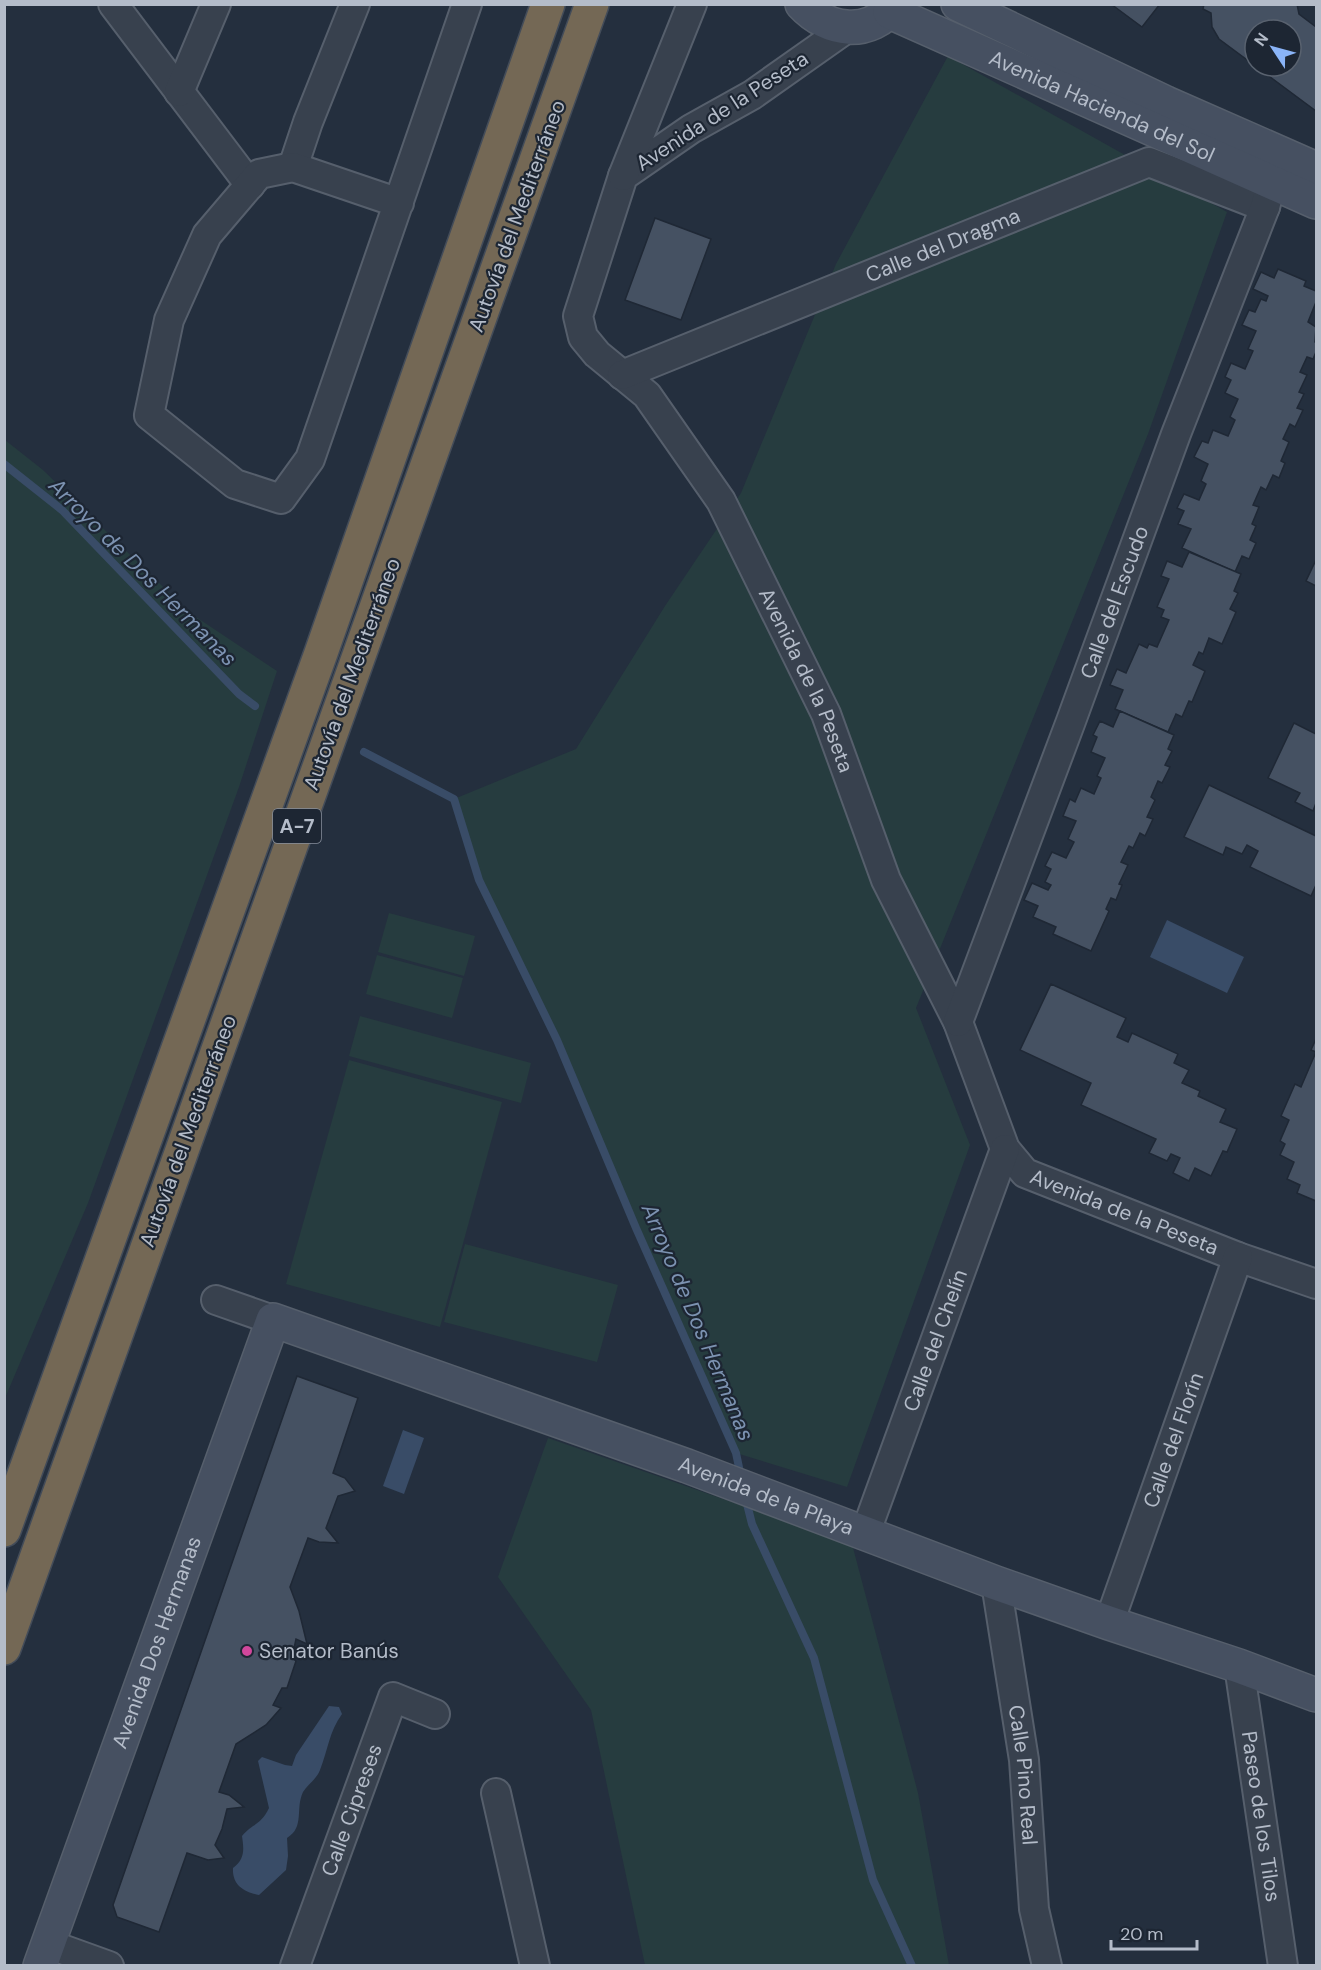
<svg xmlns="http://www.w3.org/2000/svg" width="1321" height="1970" font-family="'DM Sans',sans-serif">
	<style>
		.green { fill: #263c3f }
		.water { fill: #394c67 }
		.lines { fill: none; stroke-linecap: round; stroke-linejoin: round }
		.stream { stroke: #394c67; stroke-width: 8 }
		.building { fill: #455162; stroke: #1f2835; stroke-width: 1.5; fill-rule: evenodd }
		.street-casing { stroke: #565f6c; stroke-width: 32 }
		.secondary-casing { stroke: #565f6c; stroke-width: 36 }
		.highway-casing { stroke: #434c59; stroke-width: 36 }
		.street { stroke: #38414e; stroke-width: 28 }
		.secondary { stroke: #465061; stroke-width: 33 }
		.highway { stroke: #746855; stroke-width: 33 }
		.hotel-dot { fill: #d1479c; stroke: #1d2633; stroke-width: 2 }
		.labels { text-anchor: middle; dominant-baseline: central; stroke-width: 4.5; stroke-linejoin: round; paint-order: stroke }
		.shield { fill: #1d2633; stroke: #878f9c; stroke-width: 1.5 }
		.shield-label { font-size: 20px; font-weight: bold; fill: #b4bcc9 }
		.street-label { font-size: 21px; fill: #b4bcc9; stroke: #1d2633 }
		.poi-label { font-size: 21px; fill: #b4bcc9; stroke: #1d2633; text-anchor: start }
		.water-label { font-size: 22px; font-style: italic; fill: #7c92b1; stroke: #1d2633 }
	</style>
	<rect width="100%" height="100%" fill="#242f3e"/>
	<!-- green -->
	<g class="green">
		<path d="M 948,56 L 1227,212 L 1148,434 L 916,1008 L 970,1145 L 847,1487 L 736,1453 L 636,1228 L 557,1040 L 479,880 L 454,799 L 576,749 L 665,606 L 741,493 L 836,264 Z"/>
		<path d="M 5,440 L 43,470 L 190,613 L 277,671 L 239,787 L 88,1203 L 5,1398 Z"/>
		<path d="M 389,913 L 475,936 L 464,976 L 378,952 Z"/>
		<path d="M 377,955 L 463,978 L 452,1018 L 366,994 Z"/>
		<path d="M 360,1016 L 531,1063 L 521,1103 L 349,1056 Z"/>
		<path d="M 349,1060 L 502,1102 L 440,1327 L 286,1284 Z"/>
		<path d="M 465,1244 L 618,1285 L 597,1362 L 444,1322 Z"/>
		<path d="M 548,1438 L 852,1544 L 918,1793 L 949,1965 L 645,1965 L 591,1710 L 498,1577 Z"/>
	</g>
	<!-- water -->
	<g class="water">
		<path d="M 1167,920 L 1244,957 L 1227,993 L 1150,957 Z"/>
		<path d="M 403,1430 L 424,1438 L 404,1494 L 383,1486 Z"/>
		<path d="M 329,1706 L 339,1707 L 342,1714 C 329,1732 328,1750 320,1770 C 316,1780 308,1784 303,1792 C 295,1809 305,1827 287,1838 L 288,1856 L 286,1870 L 259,1895 C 244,1892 232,1885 233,1868 C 245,1859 244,1850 242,1836 C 253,1823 261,1825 269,1808 L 258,1761 L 262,1757 L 285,1765 L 292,1766 L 296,1755 Z"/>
	</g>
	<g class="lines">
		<!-- stream -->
		<g class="stream">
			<path d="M 4,464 L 62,510 L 239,694 L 255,706"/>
			<path d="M 364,752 L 454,799 L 479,880 L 557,1040 L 636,1228 L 736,1453 L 741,1477"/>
			<path d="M 745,1496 L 752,1524 L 814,1658 L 873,1880 L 912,1966"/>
		</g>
	</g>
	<!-- building -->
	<g class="building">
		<path d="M 1111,4 L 1160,4 L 1142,27 Z"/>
		<path d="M 1204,4 L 1297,4 L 1299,14 L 1316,27 L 1316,111 L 1219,39 L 1212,27 L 1211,13 L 1203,9 ZM 1255,30 L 1291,30 L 1291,66 L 1255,66 Z"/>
		<path d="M 655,218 L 711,239 L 681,320 L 625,300 Z"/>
		<path d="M 1278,269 L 1306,281 L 1304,286 L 1316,291 L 1316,302 L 1308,322 L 1316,327 L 1315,342 L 1316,343 L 1316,352 L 1313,359 L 1307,357 L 1300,372 L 1307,375 L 1299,392 L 1304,394 L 1297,408 L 1303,410 L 1295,427 L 1290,424 L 1283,439 L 1289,442 L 1281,461 L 1285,463 L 1279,478 L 1273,475 L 1266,490 L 1261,487 L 1253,505 L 1259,507 L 1252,524 L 1256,526 L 1250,540 L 1256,543 L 1249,559 L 1242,556 L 1235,572 L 1182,548 L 1191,529 L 1178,524 L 1184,511 L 1177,508 L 1184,494 L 1199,500 L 1206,484 L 1201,481 L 1208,464 L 1194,457 L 1202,441 L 1208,443 L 1213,430 L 1228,436 L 1235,420 L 1230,417 L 1238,399 L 1225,393 L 1231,380 L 1225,377 L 1231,363 L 1245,369 L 1253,351 L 1248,349 L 1256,331 L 1242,325 L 1249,310 L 1255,312 L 1261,299 L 1266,301 L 1268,296 L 1253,289 L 1261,272 L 1274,278 Z"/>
		<path d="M 1189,552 L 1241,574 L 1234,591 L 1238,593 L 1230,609 L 1236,612 L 1222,644 L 1209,638 L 1203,654 L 1199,652 L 1193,665 L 1205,671 L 1192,702 L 1189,701 L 1182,717 L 1176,714 L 1168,732 L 1115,709 L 1123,690 L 1110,685 L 1117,669 L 1126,673 L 1139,644 L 1147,648 L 1149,644 L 1157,647 L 1169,620 L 1161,617 L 1164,610 L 1157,607 L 1169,579 L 1161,576 L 1167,561 L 1182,567 Z"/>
		<path d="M 1316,560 L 1316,586 L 1306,581 Z"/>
		<path d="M 1120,711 L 1174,735 L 1168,749 L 1172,751 L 1165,765 L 1170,767 L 1162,783 L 1158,781 L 1151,797 L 1155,800 L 1147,817 L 1153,819 L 1145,836 L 1140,833 L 1133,848 L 1129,846 L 1121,862 L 1128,865 L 1119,884 L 1122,885 L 1116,900 L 1111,898 L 1106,909 L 1109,911 L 1091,951 L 1053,934 L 1056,927 L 1033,917 L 1038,906 L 1024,900 L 1032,883 L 1048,890 L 1051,885 L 1045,882 L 1051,869 L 1045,866 L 1052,852 L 1066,858 L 1074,842 L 1068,839 L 1076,821 L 1063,816 L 1070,799 L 1075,802 L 1081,788 L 1094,794 L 1101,778 L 1097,776 L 1105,758 L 1091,752 L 1097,737 L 1093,735 L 1100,721 L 1113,727 Z"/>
		<path d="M 1294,723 L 1316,734 L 1316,803 L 1313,811 L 1295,802 L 1300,793 L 1268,778 Z"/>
		<path d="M 1209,785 L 1316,836 L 1316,885 L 1311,896 L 1250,867 L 1258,851 L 1247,845 L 1242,854 L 1226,847 L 1223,855 L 1184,837 Z"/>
		<path d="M 1051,984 L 1126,1018 L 1117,1037 L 1128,1042 L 1132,1033 L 1178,1054 L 1174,1063 L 1189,1070 L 1182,1083 L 1200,1091 L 1198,1096 L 1226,1109 L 1220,1122 L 1237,1129 L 1227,1152 L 1223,1151 L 1211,1176 L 1195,1168 L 1189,1181 L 1173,1173 L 1180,1158 L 1171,1154 L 1167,1161 L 1149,1153 L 1156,1139 L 1081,1105 L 1091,1083 L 1020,1050 Z"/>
		<path d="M 1316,1039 L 1316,1201 L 1297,1193 L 1300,1185 L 1287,1179 L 1294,1162 L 1280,1155 L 1285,1144 L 1280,1141 L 1289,1120 L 1281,1116 L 1295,1084 L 1301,1087 L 1316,1052 L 1311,1050 Z"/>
		<path d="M 297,1376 L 358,1398 L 333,1473 L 345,1478 L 355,1491 L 338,1496 L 326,1528 L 338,1543 L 319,1542 L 308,1538 L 290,1587 L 299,1611 L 307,1644 L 296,1639 L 292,1658 L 296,1661 L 287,1688 L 282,1688 L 273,1705 L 281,1708 L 266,1725 L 236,1744 L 219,1792 L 229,1795 L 244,1807 L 227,1809 L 222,1829 L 215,1845 L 224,1858 L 208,1860 L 187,1853 L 159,1932 L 117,1917 L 113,1905 Z"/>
	</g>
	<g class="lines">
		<!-- street casing -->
		<g class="street-casing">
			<g id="street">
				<path d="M 113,4 L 250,185"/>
				<path id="s1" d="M 847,28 L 752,95 L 691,129 L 623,176 L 578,316 L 583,337 L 597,354 L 647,395 L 721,501 L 826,714 L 886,880 L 958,1022 L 1005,1149 L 1025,1173 L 1238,1257 L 1316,1284"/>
				<path d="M 179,92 L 216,4"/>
				<path d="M 293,167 L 308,122 L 355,4"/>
				<path d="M 623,176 L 692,4"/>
				<path d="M 399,203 L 293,167 L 259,174 L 207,235 L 169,320 L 149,415 L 235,484 L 281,499 L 310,459 L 467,4"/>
				<path id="s2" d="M 622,375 L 1149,162 L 1265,207"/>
				<path id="s3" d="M 958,1022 L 1071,721 L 1176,434 L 1265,207 L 1272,181"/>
				<path d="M 216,1300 L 273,1320"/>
				<path id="s4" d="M 865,1534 L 1005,1149"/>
				<path id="s5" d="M 996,1583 L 1024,1760 L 1034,1909 L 1047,1966"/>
				<path id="s6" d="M 1109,1623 L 1238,1257"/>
				<path id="s7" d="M 1239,1666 L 1283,1966"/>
				<path d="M 496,1793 L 535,1966"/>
				<path d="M 48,1944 L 109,1966"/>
				<path id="s8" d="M 295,1966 L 393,1697 L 435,1714"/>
			</g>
		</g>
		<!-- secondary casing -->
		<g class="secondary-casing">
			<g id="secondary">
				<path d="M 802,4 C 828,32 870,38 895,4"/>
				<path d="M 958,4 L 1166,103 L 1316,169"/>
				<path id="s9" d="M 890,12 L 1316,202"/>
				<path id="s10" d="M 40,1966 L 273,1320 L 687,1466 L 996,1583 L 1109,1623 L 1239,1666 L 1316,1695"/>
			</g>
		</g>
		<!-- highway casing -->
		<g class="highway-casing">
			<g id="highway">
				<path d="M 4,1530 L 321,653 L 548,4"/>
				<path d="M 4,1648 L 592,4"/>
			</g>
		</g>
		<!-- street -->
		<use href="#street" class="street"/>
		<!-- secondary -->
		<use href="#secondary" class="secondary"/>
		<!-- highway -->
		<use href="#highway" class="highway"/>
	</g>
	<!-- markers -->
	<circle class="hotel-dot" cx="247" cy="1651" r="6"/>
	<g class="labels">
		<!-- shield labels -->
		<rect class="shield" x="273" y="809" width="48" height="34" rx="4.5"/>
		<g class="shield-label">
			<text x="297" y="826">A-7</text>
		</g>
		<!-- street labels -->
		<g class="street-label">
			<text stroke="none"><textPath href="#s9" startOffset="232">Avenida Hacienda del Sol</textPath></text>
			<text transform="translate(722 111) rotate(-33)">Avenida de la Peseta</text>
			<text transform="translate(517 216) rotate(-70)">Autovía del Mediterráneo</text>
			<text stroke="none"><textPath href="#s2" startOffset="346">Calle del Dragma</textPath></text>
			<text stroke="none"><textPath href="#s3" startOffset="448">Calle del Escudo</textPath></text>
			<text transform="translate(352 674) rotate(-70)">Autovía del Mediterráneo</text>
			<text stroke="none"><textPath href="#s1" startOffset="852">Avenida de la Peseta</textPath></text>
			<text transform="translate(188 1131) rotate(-70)">Autovía del Mediterráneo</text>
			<text stroke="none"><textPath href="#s1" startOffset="1500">Avenida de la Peseta</textPath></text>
			<text stroke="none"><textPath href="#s4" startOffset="206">Calle del Chelín</textPath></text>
			<text stroke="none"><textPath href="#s6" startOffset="194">Calle del Florín</textPath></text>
			<text stroke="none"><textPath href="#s10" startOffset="1210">Avenida de la Playa</textPath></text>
			<text stroke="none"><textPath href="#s10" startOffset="344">Avenida Dos Hermanas</textPath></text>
			<text stroke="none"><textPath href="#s5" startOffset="194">Calle Pino Real</textPath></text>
			<text stroke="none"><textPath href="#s8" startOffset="166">Calle Cipreses</textPath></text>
			<text stroke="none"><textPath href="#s7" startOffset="152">Paseo de los Tilos</textPath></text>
		</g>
		<!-- poi labels -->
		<g class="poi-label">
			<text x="259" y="1651">Senator Banús</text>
		</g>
		<!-- water labels -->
		<g class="water-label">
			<text transform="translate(143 572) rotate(45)">Arroyo de Dos Hermanas</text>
			<text transform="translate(698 1322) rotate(67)">Arroyo de Dos Hermanas</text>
		</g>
	</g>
	<!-- border -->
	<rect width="1321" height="1970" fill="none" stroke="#b4bcc9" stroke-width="12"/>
	<!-- north arrow -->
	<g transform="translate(1273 48) rotate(306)"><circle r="28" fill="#1d2633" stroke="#59626f" stroke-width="1.5"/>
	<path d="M0-4.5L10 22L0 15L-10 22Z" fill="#8ab4f8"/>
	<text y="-9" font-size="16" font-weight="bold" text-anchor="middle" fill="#b4bcc9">N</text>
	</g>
	<!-- scale -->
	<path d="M1111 1940v9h86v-9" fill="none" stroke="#b4bcc9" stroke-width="3"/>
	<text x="1120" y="1940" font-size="18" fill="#b4bcc9" stroke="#1d2633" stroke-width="4.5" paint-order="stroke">20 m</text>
</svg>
